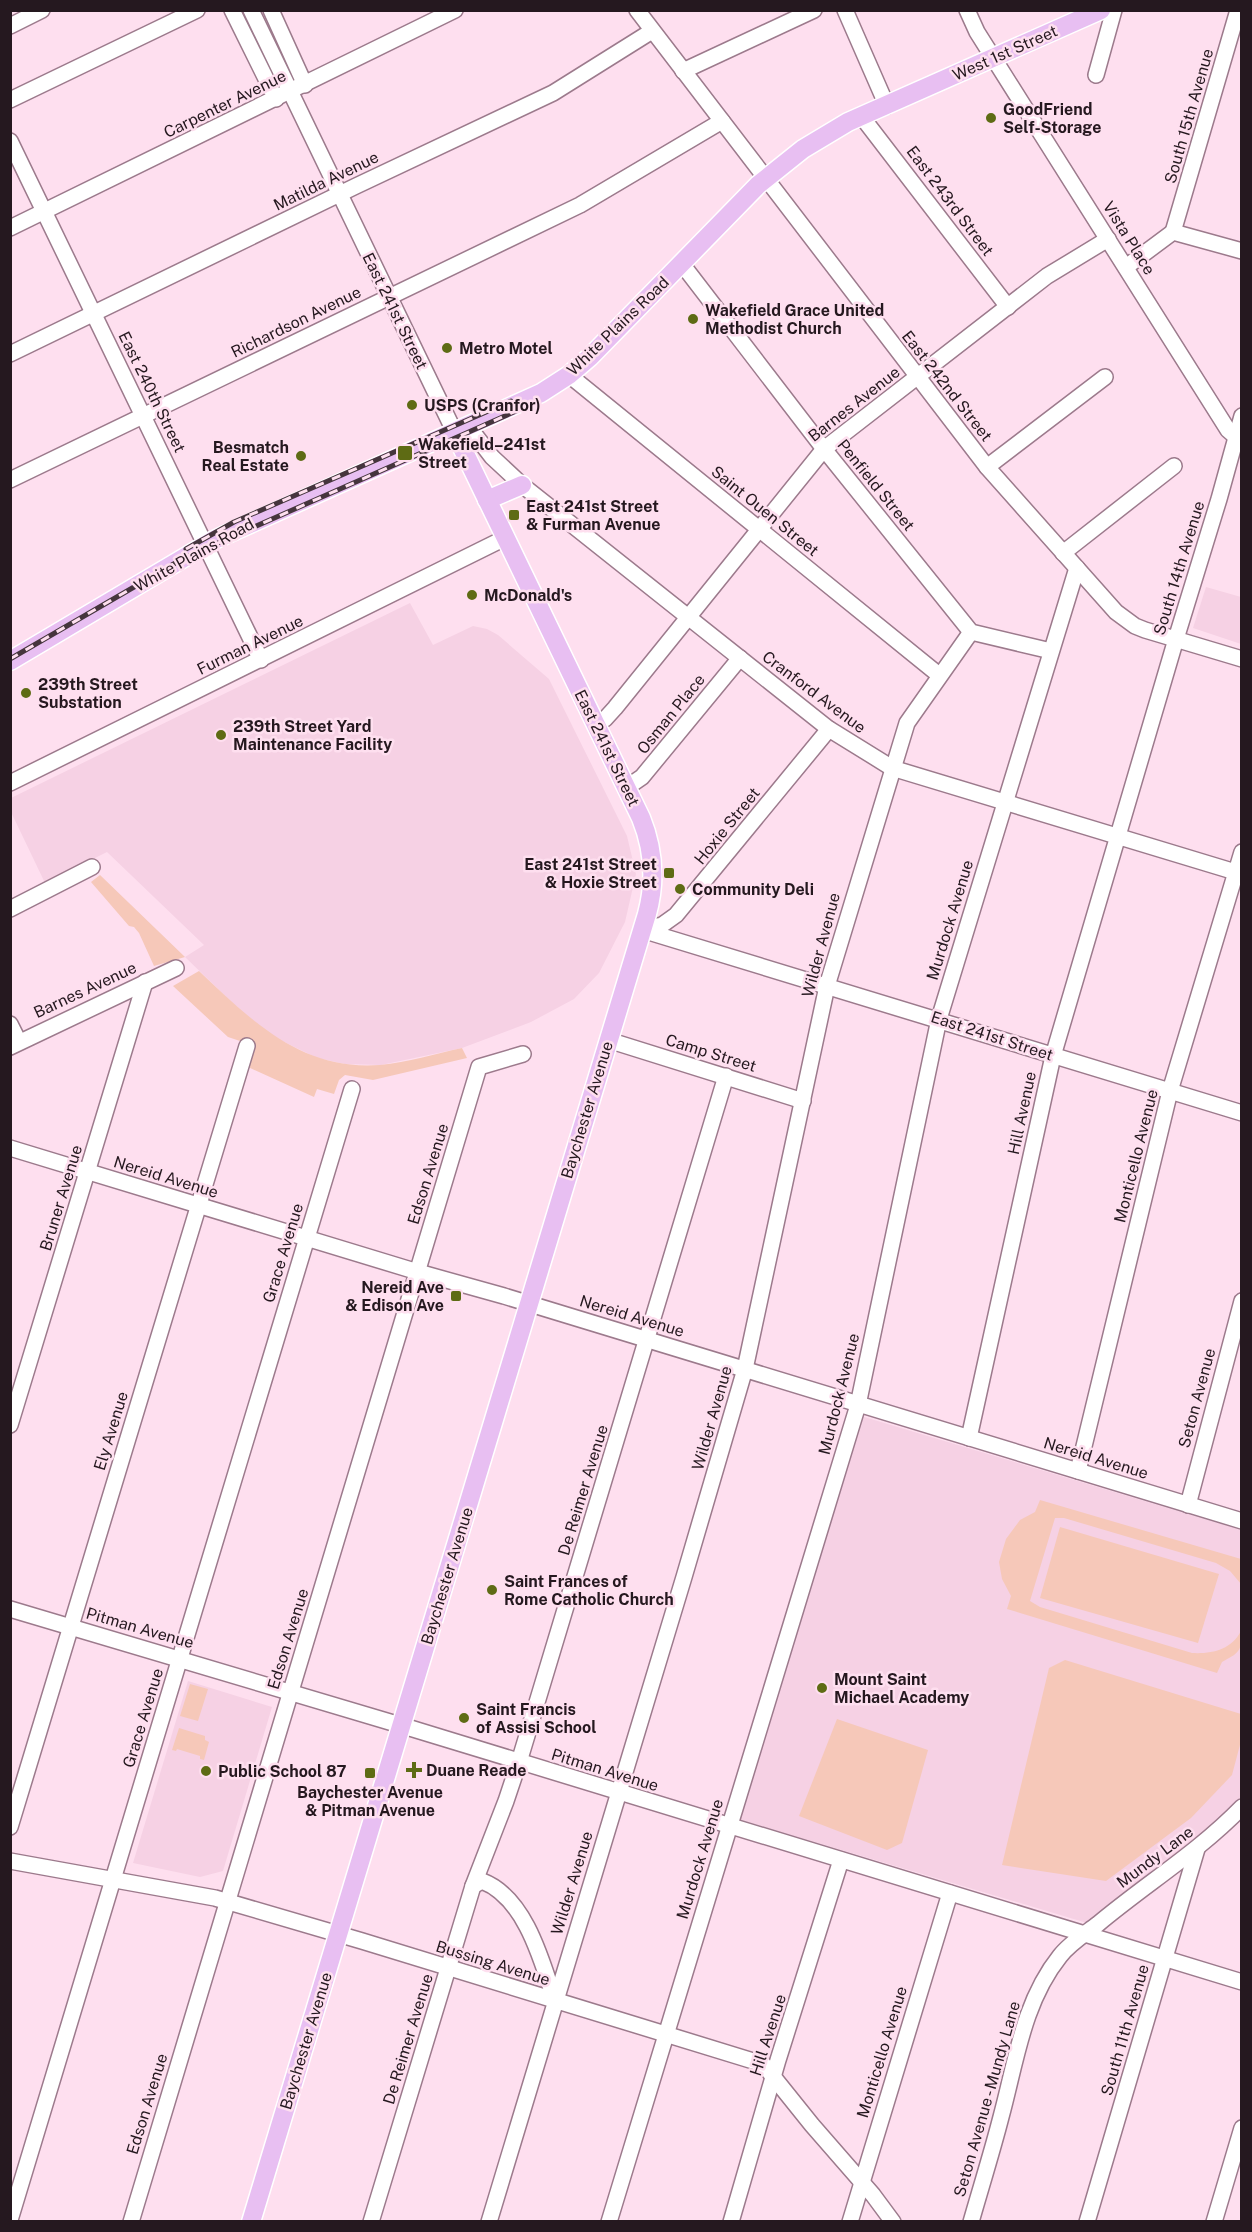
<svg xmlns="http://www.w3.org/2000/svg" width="1252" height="2232" font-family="'Public Sans',sans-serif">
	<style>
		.built { fill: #f6d1e4 }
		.green { fill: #f6c8b9 }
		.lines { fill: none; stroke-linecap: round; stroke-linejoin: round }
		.minor-casing { stroke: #9c7a8c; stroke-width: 18 }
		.major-casing { stroke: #fff; stroke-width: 21 }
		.minor { stroke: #fff; stroke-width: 15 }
		.major { stroke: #e8bff2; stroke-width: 18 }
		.rail-casing { stroke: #45353d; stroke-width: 5 }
		.rail { stroke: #fedfef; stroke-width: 3; stroke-dasharray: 9; stroke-linecap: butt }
		.poi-dot { fill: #5e6b14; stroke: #fedfef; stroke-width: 2 }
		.labels { text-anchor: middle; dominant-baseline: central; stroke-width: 5; stroke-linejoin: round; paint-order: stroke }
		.street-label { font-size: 16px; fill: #25181f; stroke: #fedfef }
		.poi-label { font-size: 16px; font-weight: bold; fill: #25181f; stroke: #fedfef; text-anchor: start }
	</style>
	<rect width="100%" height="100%" fill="#fedfef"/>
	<!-- built -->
	<g class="built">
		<path d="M 1206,587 L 1241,597 L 1241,644 L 1193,628 Z"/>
		<path d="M 410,603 L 433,645 L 473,626 L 487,629 L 498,635 L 549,679 L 627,836 L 636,874 L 625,922 L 599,973 L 574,999 L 531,1022 L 462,1048 L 381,1065 L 345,1064 L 317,1058 L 276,1038 L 246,1016 L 185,957 L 204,945 L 107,852 L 45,883 L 11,812 L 11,798 Z"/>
		<path d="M 861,1416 L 1241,1530 L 1241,1799 L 1209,1834 L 1087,1923 L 738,1819 Z"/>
		<path d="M 188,1681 L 272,1707 L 223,1871 L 200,1877 L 133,1863 Z"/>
	</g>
	<!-- green -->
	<g class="green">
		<path d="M 100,875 L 185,957 L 154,966 L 139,933 L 134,927 L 129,926 L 91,882 Z"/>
		<path d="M 199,971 C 252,1021 301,1071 380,1065 C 408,1062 435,1054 462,1048 L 467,1058 L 373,1080 L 345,1075 L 339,1080 L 334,1094 L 317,1089 L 314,1097 L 248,1067 L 255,1046 L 228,1037 L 173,986 Z"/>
		<path d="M 1040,1500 L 1241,1559 L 1241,1584 L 1230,1571 L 1216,1563 L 1064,1518 L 1055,1518 L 1030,1601 L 1040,1607 L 1192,1653 C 1212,1654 1231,1650 1241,1631 C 1242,1651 1240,1652 1222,1662 L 1217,1673 L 1007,1609 L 1011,1596 L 1002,1579 L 999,1562 L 1006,1539 L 1020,1520 L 1035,1512 Z"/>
		<path d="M 1060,1527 L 1219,1574 L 1198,1643 L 1040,1598 Z"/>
		<path d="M 1065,1660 L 1241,1714 L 1241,1741 L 1232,1775 L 1191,1818 L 1106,1881 L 1002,1865 L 1049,1668 Z"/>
		<path d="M 190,1684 L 208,1689 L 198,1721 L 180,1716 Z"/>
		<path d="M 837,1719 L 928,1750 L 902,1843 L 887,1850 L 799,1816 Z"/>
		<path d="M 179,1728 L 205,1736 L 205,1740 L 209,1742 L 204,1760 L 200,1759 L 200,1756 L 177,1749 L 176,1751 L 172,1750 Z"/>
	</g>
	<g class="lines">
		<!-- minor casing -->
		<g class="minor-casing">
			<g id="minor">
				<path d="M 232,10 L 276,99"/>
				<path d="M 251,10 L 455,433"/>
				<path d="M 271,10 L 305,85"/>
				<path d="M 637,10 L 987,467 L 1116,612 L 1135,626 L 1145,630 L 1242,659"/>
				<path d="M 845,10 L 887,106"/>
				<path d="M 967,10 L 977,32 L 1228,430 L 1235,436"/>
				<path d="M 10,26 L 42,10"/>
				<path d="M 683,71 L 814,10"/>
				<path d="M 1096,75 L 1114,10"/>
				<path d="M 10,100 L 197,10"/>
				<path d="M 862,117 L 1008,307"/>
				<path d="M 10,141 L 261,660"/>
				<path d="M 10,228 L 455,10"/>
				<path d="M 1173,232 L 1238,10"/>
				<path d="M 682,264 L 824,449 L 971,632 L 1051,651"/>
				<path d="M 1126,267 L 1173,232 L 1242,251"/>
				<path d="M 10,354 L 356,186 L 553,93 L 652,31"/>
				<path d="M 569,375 L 939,675"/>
				<path d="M 469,427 L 492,457 L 522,485 L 829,729 L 892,768 L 1242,874"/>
				<path d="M 987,467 L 1105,377"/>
				<path d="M 10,480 L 580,205 L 722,121"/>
				<path d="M 1063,553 L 1174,466"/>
				<path d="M 595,724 L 605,719 L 615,708 L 824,449 L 1047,276 L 1108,239"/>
				<path d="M 10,783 L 505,538"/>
				<path d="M 626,788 L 642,777 L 740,658"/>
				<path d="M 10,909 L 92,867"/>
				<path d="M 645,929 L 662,925 L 676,915 L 829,729"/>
				<path d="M 642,930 L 1242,1113"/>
				<path d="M 10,1024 L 19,1042"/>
				<path d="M 608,1040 L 803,1101"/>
				<path d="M 10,1047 L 176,968"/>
				<path d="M 10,1148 L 418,1272 L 504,1296 L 1242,1521"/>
				<path d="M 10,1425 L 145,982"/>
				<path d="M 969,1438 L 1053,1056 L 1176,639 L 1219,499 L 1242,416"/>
				<path d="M 1078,1471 L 1170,1091 L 1242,852"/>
				<path d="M 1188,1505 L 1242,1301"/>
				<path d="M 10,1609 L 410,1728 L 1242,1982"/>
				<path d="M 10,1827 L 247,1046"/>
				<path d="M 10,1861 L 215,1898 L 362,1941 L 763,2064 L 812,2125 L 873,2195 L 893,2222"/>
				<path d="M 473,1886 L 482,1881 C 525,1897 542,1961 555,2001"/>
				<path d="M 10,2220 L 352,1089"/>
				<path d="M 131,2222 L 479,1067 L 523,1054"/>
				<path d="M 371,2222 L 473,1886 L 506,1801 L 519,1762 L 726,1076"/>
				<path d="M 489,2222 L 684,1577 L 745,1369 L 827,986 L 907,723 L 971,632"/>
				<path d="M 609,2222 L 858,1405 L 939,1019 L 1077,568"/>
				<path d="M 731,2222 L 778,2060 L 841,1860"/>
				<path d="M 850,2222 L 950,1893"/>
				<path d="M 971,2222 C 981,2187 992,2152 1001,2117 C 1016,2062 1023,2002 1060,1956 C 1070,1943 1085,1934 1098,1924 C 1147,1883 1197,1853 1242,1807"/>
				<path d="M 1087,2222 L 1197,1849"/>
				<path d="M 1214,2222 L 1242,2128"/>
			</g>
		</g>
		<!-- major casing -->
		<g class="major-casing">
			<g id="major">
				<path d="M 487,500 L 522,485"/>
				<path d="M 10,661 L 214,540 L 541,393 L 569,375 L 590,357 L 758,185 L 803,149 L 848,122 L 1101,10"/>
				<path d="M 251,2222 L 647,914 C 656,881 654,850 641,818 L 455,433"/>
			</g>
		</g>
		<!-- minor -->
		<use href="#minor" class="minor"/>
		<!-- major -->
		<use href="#major" class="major"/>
		<!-- rail casing -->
		<g class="rail-casing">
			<g id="rail">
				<path d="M 186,549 L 234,522 L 511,401"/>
				<path d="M 10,659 L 184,558 L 516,411"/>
			</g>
		</g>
		<!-- rail -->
		<use href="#rail" class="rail"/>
	</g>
	<!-- markers -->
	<g class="poi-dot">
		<circle cx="991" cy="118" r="6"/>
		<circle cx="693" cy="319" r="6"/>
		<circle cx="447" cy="348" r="6"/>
		<circle cx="412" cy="405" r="6"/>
		<rect x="397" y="445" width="16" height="16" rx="3"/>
		<circle cx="301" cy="456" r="6"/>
		<rect x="508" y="509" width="12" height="12" rx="3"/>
		<circle cx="472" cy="595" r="6"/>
		<circle cx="26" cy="693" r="6"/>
		<circle cx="221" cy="735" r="6"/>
		<rect x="663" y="867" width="12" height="12" rx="3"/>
		<circle cx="680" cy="889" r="6"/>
		<rect x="450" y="1290" width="12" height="12" rx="3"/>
		<circle cx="492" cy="1590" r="6"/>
		<circle cx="822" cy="1688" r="6"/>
		<circle cx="464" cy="1718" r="6"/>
		<path d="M411 1761h6v6h6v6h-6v6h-6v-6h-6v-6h6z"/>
		<circle cx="206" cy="1771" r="6"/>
		<rect x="364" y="1767" width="12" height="12" rx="3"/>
	</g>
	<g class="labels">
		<!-- street labels -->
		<g class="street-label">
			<text transform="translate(1005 53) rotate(-24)">West 1st Street</text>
			<text transform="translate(225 104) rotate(-26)">Carpenter Avenue</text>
			<text transform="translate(1189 116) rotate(-74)">South 15th Avenue</text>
			<text transform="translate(326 181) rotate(-26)">Matilda Avenue</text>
			<text transform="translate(950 201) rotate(53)">East 243rd Street</text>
			<text transform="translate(1129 238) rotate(58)">Vista Place</text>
			<text transform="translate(395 311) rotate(64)">East 241st Street</text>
			<text transform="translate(296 322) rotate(-26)">Richardson Avenue</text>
			<text transform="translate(618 326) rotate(-44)">White Plains Road</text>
			<text transform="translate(947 386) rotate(52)">East 242nd Street</text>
			<text transform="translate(152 392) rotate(64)">East 240th Street</text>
			<text transform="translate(854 404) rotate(-38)">Barnes Avenue</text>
			<text transform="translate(876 485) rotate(51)">Penfield Street</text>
			<text transform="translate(765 511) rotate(39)">Saint Ouen Street</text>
			<text transform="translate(194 555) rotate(-29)">White Plains Road</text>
			<text transform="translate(1179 568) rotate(-73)">South 14th Avenue</text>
			<text transform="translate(250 645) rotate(-26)">Furman Avenue</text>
			<text transform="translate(814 692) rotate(37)">Cranford Avenue</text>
			<text transform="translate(671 714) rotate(-51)">Osman Place</text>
			<text transform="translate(607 748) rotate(64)">East 241st Street</text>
			<text transform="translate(727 826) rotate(-51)">Hoxie Street</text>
			<text transform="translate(950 920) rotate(-73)">Murdock Avenue</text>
			<text transform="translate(821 945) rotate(-75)">Wilder Avenue</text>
			<text transform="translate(85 990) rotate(-25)">Barnes Avenue</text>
			<text transform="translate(992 1036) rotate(18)">East 241st Street</text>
			<text transform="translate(711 1053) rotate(17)">Camp Street</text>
			<text transform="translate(587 1110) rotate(-73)">Baychester Avenue</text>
			<text transform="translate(1022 1113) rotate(-78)">Hill Avenue</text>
			<text transform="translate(1136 1156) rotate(-76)">Monticello Avenue</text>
			<text transform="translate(428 1174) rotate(-73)">Edson Avenue</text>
			<text transform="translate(166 1177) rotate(17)">Nereid Avenue</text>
			<text transform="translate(61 1198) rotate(-73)">Bruner Avenue</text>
			<text transform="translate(283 1253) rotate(-73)">Grace Avenue</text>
			<text transform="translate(632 1316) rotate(17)">Nereid Avenue</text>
			<text transform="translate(839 1394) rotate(-76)">Murdock Avenue</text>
			<text transform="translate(1197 1398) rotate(-75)">Seton Avenue</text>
			<text transform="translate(712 1418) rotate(-74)">Wilder Avenue</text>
			<text transform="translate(111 1431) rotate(-73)">Ely Avenue</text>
			<text transform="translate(1096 1458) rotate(17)">Nereid Avenue</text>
			<text transform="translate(583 1490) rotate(-73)">De Reimer Avenue</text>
			<text transform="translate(447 1576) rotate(-73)">Baychester Avenue</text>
			<text transform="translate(140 1628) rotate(16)">Pitman Avenue</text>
			<text transform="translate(288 1639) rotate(-73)">Edson Avenue</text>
			<text transform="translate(143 1718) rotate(-73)">Grace Avenue</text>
			<text transform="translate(605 1770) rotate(17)">Pitman Avenue</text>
			<text transform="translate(1155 1857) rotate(-37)">Mundy Lane</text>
			<text transform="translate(700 1859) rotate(-73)">Murdock Avenue</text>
			<text transform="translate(572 1883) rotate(-73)">Wilder Avenue</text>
			<text transform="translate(493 1963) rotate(17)">Bussing Avenue</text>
			<text transform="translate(1125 2030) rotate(-74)">South 11th Avenue</text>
			<text transform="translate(768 2035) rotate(-72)">Hill Avenue</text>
			<text transform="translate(408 2039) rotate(-73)">De Reimer Avenue</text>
			<text transform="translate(306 2041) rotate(-73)">Baychester Avenue</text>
			<text transform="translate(882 2052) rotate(-73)">Monticello Avenue</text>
			<text transform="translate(987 2099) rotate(-74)">Seton Avenue - Mundy Lane</text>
			<text transform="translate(147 2104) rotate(-73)">Edson Avenue</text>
		</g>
		<!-- poi labels -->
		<g class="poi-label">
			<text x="1003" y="109">GoodFriend<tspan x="1003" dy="18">Self-Storage</tspan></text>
			<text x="705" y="310">Wakefield Grace United<tspan x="705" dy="18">Methodist Church</tspan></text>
			<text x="459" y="348">Metro Motel</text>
			<text x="424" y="405">USPS (Cranfor)</text>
			<text x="418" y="444">Wakefield–241st<tspan x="418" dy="18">Street</tspan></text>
			<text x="289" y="447" text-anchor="end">Besmatch<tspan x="289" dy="18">Real Estate</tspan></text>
			<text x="526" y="506">East 241st Street<tspan x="526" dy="18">&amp; Furman Avenue</tspan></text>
			<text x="484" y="595">McDonald's</text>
			<text x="38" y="684">239th Street<tspan x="38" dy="18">Substation</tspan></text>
			<text x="233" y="726">239th Street Yard<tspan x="233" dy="18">Maintenance Facility</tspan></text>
			<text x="657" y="864" text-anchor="end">East 241st Street<tspan x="657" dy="18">&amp; Hoxie Street</tspan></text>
			<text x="692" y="889">Community Deli</text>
			<text x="444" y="1287" text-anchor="end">Nereid Ave<tspan x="444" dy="18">&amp; Edison Ave</tspan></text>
			<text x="504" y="1581">Saint Frances of<tspan x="504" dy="18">Rome Catholic Church</tspan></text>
			<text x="834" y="1679">Mount Saint<tspan x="834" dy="18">Michael Academy</tspan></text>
			<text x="476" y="1709">Saint Francis<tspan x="476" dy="18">of Assisi School</tspan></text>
			<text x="426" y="1770">Duane Reade</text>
			<text x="218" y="1771">Public School 87</text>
			<text x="370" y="1792" text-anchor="middle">Baychester Avenue<tspan x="370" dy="18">&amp; Pitman Avenue</tspan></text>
		</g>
	</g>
	<!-- border -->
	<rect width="1252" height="2232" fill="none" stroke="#25181f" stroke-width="24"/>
</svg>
